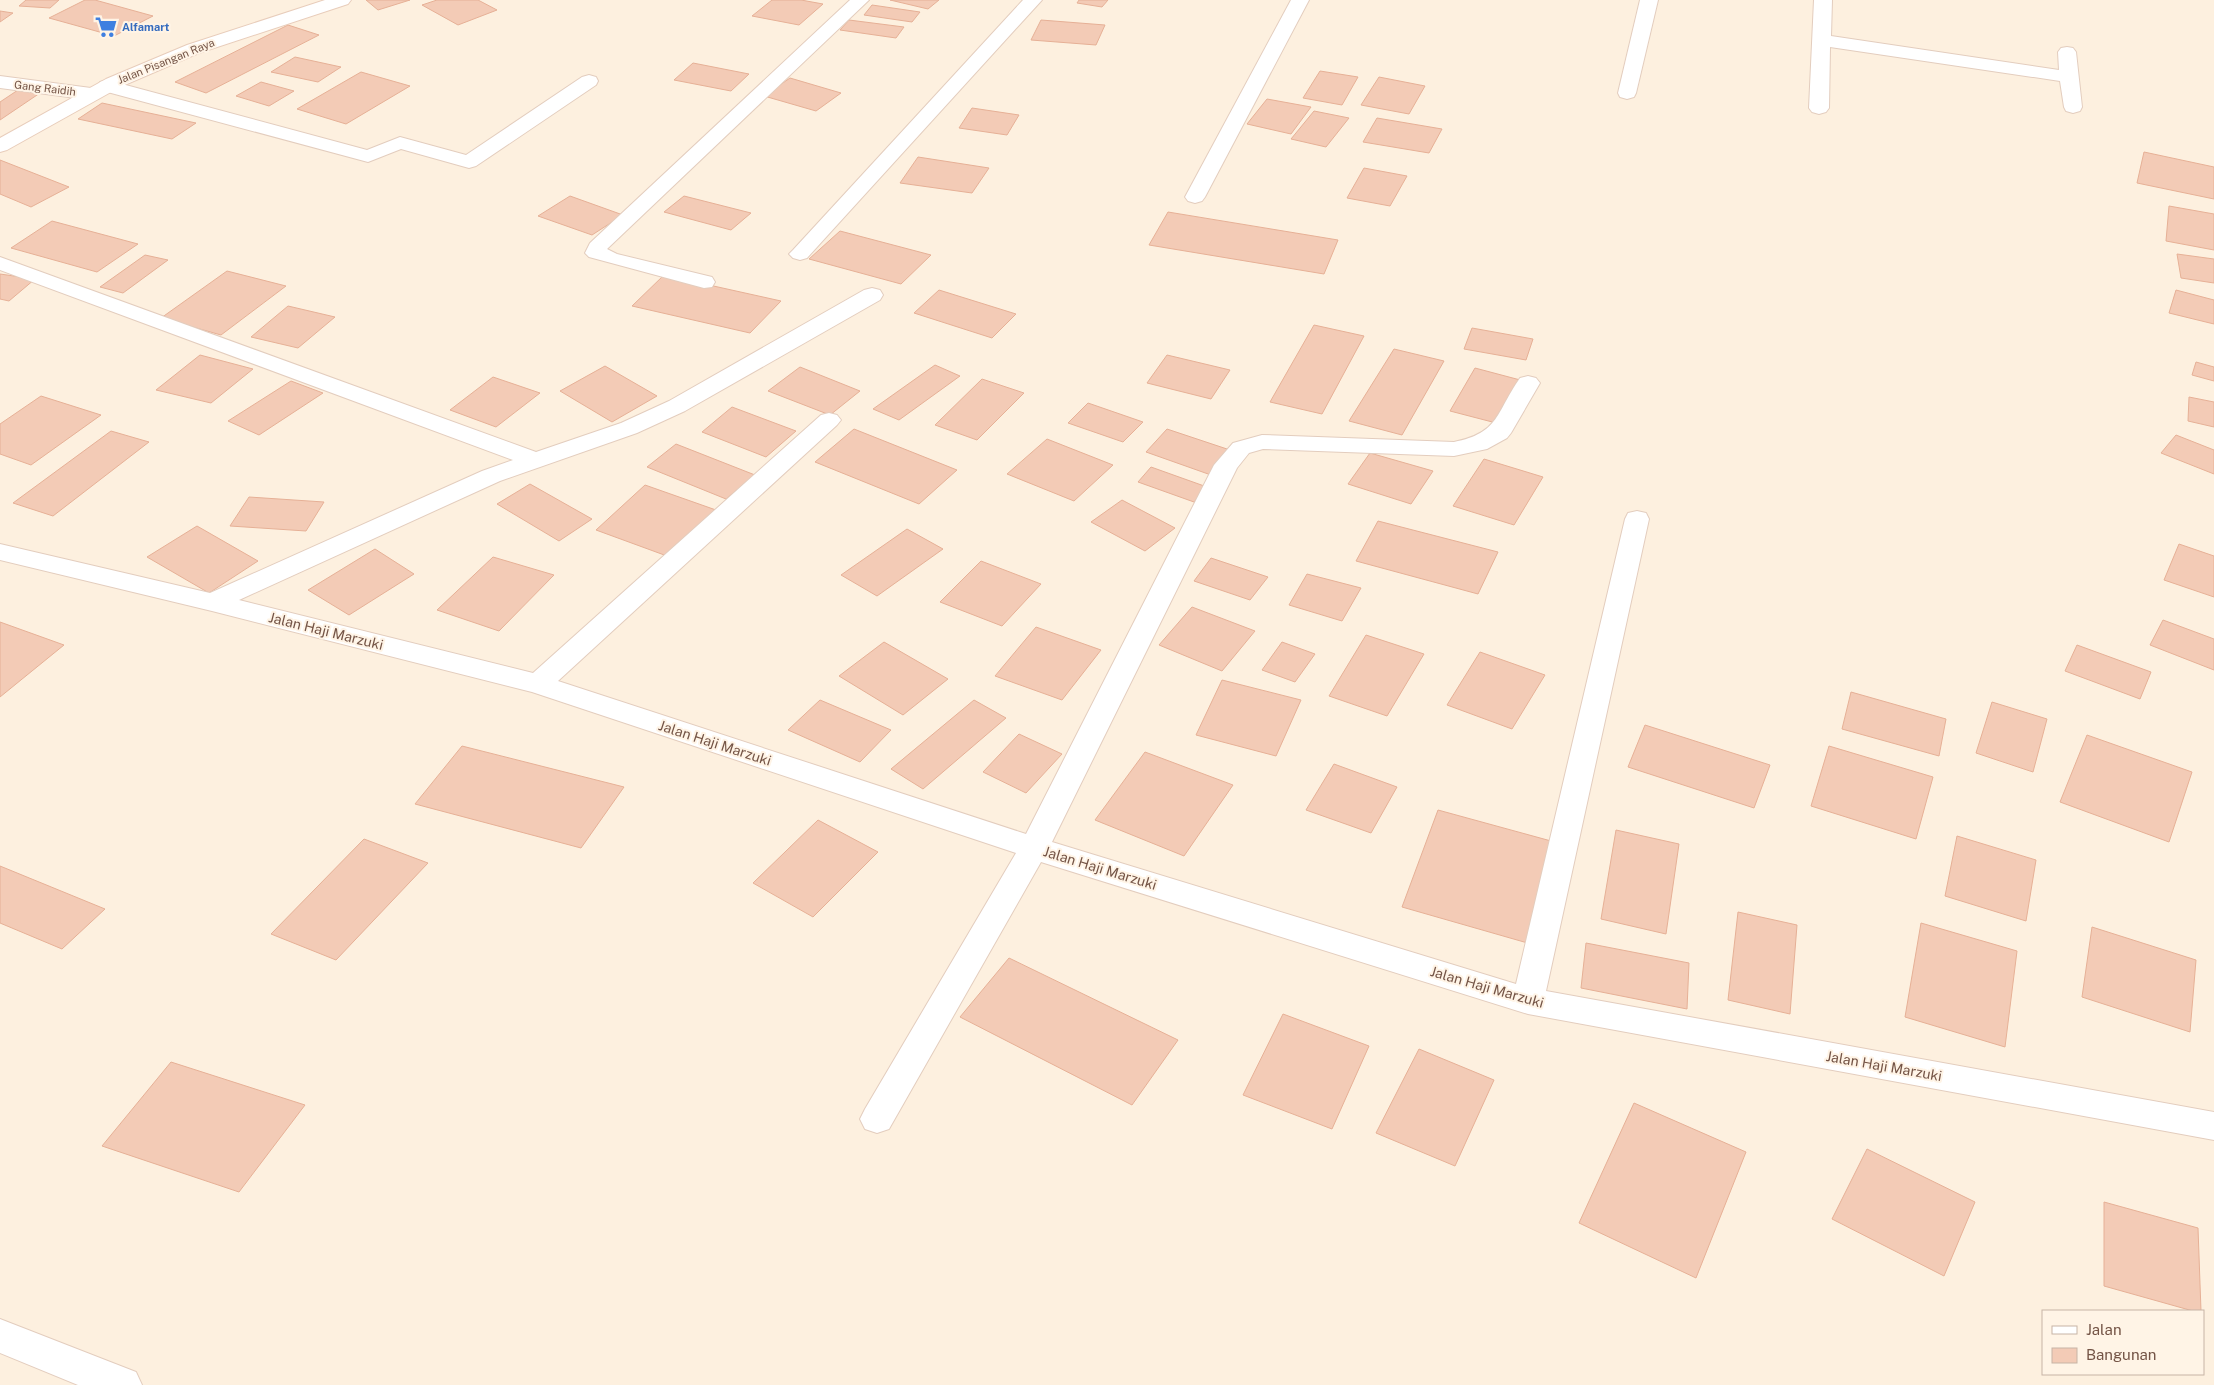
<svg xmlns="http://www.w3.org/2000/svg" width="2214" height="1385" font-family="'Public Sans',sans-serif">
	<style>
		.building { fill: #f3cbb6; stroke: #e6b096 }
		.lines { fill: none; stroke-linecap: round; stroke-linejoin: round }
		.street-casing { stroke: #e3cdbe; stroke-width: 2 }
		.secondary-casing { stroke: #e8cdbb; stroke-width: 2 }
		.street { fill: #fff; fill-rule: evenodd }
		.secondary { fill: #fff; fill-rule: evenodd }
		.labels { text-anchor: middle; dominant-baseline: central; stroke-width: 4; stroke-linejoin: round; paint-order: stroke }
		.far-shop-label { font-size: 11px; font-weight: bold; fill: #366cbe; stroke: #fff4e6; text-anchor: start }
		.far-street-label { font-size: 11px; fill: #745446; stroke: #fff4e6 }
		.street-label { font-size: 14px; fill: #745446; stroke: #fff4e6 }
	</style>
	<rect width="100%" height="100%" fill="#fdf0df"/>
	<!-- building -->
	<g class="building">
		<path d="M 26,0 L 59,0 L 50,8 L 19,6 Z"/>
		<path d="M 85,0 L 95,0 L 153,16 L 114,36 L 49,18 Z"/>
		<path d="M 366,0 L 410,0 L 378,10 Z"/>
		<path d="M 437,0 L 478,0 L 497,10 L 458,25 L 422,5 Z"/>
		<path d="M 772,0 L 801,0 L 823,4 L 799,25 L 752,16 Z"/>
		<path d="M 890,0 L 939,0 L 928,9 Z"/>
		<path d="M 1079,0 L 1108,0 L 1102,7 L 1077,3 Z"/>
		<path d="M 872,5 L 920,12 L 912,22 L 864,15 Z"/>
		<path d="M 0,11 L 13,13 L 0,22 Z"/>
		<path d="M 849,20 L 904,27 L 896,38 L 840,30 Z"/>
		<path d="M 1041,20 L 1105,25 L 1096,45 L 1031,40 Z"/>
		<path d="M 288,25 L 319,35 L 206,93 L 175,82 Z"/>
		<path d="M 295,57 L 341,67 L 318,82 L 271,72 Z"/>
		<path d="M 693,63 L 749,74 L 731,91 L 674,80 Z"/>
		<path d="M 1320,71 L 1358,77 L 1342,105 L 1303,98 Z"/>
		<path d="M 361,72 L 410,86 L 346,124 L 297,109 Z"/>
		<path d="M 1379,77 L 1425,86 L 1409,114 L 1361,105 Z"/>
		<path d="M 790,78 L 841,93 L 816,111 L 764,96 Z"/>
		<path d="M 261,82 L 294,91 L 269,106 L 236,96 Z"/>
		<path d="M 18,90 L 40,93 L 0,120 L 0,102 Z"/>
		<path d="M 1267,99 L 1311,107 L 1291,134 L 1247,124 Z"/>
		<path d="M 102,103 L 196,123 L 172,139 L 78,119 Z"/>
		<path d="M 972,108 L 1019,115 L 1007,135 L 959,128 Z"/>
		<path d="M 1314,111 L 1349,118 L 1326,147 L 1291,139 Z"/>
		<path d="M 1377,118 L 1442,129 L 1429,153 L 1363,142 Z"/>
		<path d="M 2144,152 L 2214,167 L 2214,199 L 2137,183 Z"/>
		<path d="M 918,157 L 989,168 L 972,193 L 900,183 Z"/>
		<path d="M 0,160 L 69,187 L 31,207 L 0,194 Z"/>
		<path d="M 1364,168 L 1407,176 L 1390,206 L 1347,198 Z"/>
		<path d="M 570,196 L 623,215 L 592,235 L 538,216 Z"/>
		<path d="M 684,196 L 751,213 L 731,230 L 664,212 Z"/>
		<path d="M 2169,206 L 2214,214 L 2214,250 L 2166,241 Z"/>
		<path d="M 1168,212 L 1338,240 L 1324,274 L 1149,245 Z"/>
		<path d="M 52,221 L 138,244 L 97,272 L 11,248 Z"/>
		<path d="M 840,231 L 931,255 L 901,284 L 809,259 Z"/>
		<path d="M 2177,254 L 2214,259 L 2214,283 L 2181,278 Z"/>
		<path d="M 145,255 L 168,260 L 123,293 L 100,287 Z"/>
		<path d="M 227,271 L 286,286 L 221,335 L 161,318 Z"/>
		<path d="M 0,274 L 35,279 L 9,301 L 0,299 Z"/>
		<path d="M 664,275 L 781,301 L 750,333 L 632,306 Z"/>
		<path d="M 939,290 L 1016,314 L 992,338 L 914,313 Z"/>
		<path d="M 2176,290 L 2214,300 L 2214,324 L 2169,313 Z"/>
		<path d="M 288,306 L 335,317 L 298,348 L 251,337 Z"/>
		<path d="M 1314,325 L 1364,336 L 1322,414 L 1270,402 Z"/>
		<path d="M 1472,328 L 1533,339 L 1526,360 L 1464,349 Z"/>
		<path d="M 1394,349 L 1444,361 L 1402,435 L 1349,421 Z"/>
		<path d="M 200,355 L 253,369 L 211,403 L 156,390 Z"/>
		<path d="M 1167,355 L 1230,370 L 1211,399 L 1147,383 Z"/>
		<path d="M 2196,362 L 2214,367 L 2214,381 L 2192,375 Z"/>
		<path d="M 935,365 L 960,376 L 899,420 L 873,409 Z"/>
		<path d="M 605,366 L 657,396 L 612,422 L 560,391 Z"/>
		<path d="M 800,367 L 860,391 L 830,415 L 768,391 Z"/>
		<path d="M 1475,368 L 1524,381 L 1500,424 L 1450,411 Z"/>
		<path d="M 493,377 L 540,393 L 496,427 L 450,410 Z"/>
		<path d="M 982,379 L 1024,393 L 977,440 L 935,425 Z"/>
		<path d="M 291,381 L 323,393 L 259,435 L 228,421 Z"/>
		<path d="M 41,396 L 101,415 L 31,465 L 0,454 L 0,424 Z"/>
		<path d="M 2189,397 L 2214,402 L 2214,427 L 2188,421 Z"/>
		<path d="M 1088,403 L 1143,422 L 1123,442 L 1068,423 Z"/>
		<path d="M 732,407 L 796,431 L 766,457 L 702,432 Z"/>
		<path d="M 854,429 L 957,470 L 919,504 L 815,462 Z"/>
		<path d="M 1167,429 L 1233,451 L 1211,475 L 1146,452 Z"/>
		<path d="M 111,431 L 149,442 L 53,516 L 13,503 Z"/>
		<path d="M 2176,435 L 2214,450 L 2214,474 L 2161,453 Z"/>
		<path d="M 1047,439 L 1113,465 L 1074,501 L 1007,474 Z"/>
		<path d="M 676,444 L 755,475 L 726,499 L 647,467 Z"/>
		<path d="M 1370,453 L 1433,471 L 1411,504 L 1348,484 Z"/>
		<path d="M 1484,459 L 1543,477 L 1514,525 L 1453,506 Z"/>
		<path d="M 1151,467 L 1207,487 L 1194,502 L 1138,482 Z"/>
		<path d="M 530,484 L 592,519 L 559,541 L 497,504 Z"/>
		<path d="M 645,485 L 716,510 L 667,556 L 596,530 Z"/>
		<path d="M 249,497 L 324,502 L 306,531 L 230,526 Z"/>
		<path d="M 1122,500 L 1175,528 L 1145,551 L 1091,522 Z"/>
		<path d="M 1378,521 L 1498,552 L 1478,594 L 1356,561 Z"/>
		<path d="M 197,526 L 258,561 L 209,593 L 147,557 Z"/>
		<path d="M 907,529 L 943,549 L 877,596 L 841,575 Z"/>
		<path d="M 2179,544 L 2214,556 L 2214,597 L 2164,580 Z"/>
		<path d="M 375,549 L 414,574 L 349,615 L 308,590 Z"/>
		<path d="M 493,557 L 554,575 L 499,631 L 437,610 Z"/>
		<path d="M 1211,558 L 1268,577 L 1250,600 L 1194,581 Z"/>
		<path d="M 981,561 L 1041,584 L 1002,626 L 940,602 Z"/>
		<path d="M 1307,574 L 1361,588 L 1342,621 L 1289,605 Z"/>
		<path d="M 1192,607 L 1255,631 L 1222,671 L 1159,645 Z"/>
		<path d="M 2163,620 L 2214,639 L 2214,670 L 2150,645 Z"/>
		<path d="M 0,622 L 64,645 L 0,697 Z"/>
		<path d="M 1036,627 L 1101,650 L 1062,700 L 995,676 Z"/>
		<path d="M 1366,635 L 1424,654 L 1387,716 L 1329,696 Z"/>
		<path d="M 884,642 L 948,679 L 903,715 L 839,676 Z"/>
		<path d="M 1282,642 L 1315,654 L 1295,682 L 1262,670 Z"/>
		<path d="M 2077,645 L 2151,672 L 2140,699 L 2065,671 Z"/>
		<path d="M 1480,652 L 1545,675 L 1512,729 L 1447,705 Z"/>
		<path d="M 1222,680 L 1301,700 L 1276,756 L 1196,735 Z"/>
		<path d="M 1851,692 L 1946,719 L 1939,756 L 1842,729 Z"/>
		<path d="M 820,700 L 891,730 L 860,762 L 788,730 Z"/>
		<path d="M 974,700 L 1006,718 L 923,789 L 891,769 Z"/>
		<path d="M 1992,702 L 2047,719 L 2033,772 L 1976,753 Z"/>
		<path d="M 1645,725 L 1770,765 L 1754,808 L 1628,767 Z"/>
		<path d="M 1019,734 L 1062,754 L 1026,793 L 983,772 Z"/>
		<path d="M 2087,735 L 2192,772 L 2169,842 L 2060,802 Z"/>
		<path d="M 462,746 L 624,787 L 581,848 L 415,804 Z"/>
		<path d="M 1829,746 L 1933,777 L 1916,839 L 1811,806 Z"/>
		<path d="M 1145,752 L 1233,785 L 1184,856 L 1095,820 Z"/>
		<path d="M 1334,764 L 1397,787 L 1371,833 L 1306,810 Z"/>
		<path d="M 1438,810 L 1562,844 L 1531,944 L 1402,907 Z"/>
		<path d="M 818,820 L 878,852 L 813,917 L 753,883 Z"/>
		<path d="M 1616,830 L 1679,844 L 1666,934 L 1601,919 Z"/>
		<path d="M 1957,836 L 2036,860 L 2026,921 L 1945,896 Z"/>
		<path d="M 364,839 L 428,863 L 336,960 L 271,934 Z"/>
		<path d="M 0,866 L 105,909 L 62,949 L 0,923 Z"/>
		<path d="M 1738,912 L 1797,925 L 1790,1014 L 1728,1000 Z"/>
		<path d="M 1921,923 L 2017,951 L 2005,1047 L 1905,1017 Z"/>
		<path d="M 2092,927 L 2196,960 L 2190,1032 L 2082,997 Z"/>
		<path d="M 1586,943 L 1689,963 L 1687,1009 L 1581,988 Z"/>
		<path d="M 1009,958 L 1178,1040 L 1132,1105 L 960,1017 Z"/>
		<path d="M 1283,1014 L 1369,1046 L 1332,1129 L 1243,1095 Z"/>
		<path d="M 1419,1049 L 1494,1080 L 1455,1166 L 1376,1133 Z"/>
		<path d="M 171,1062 L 305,1105 L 239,1192 L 102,1146 Z"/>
		<path d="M 1634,1103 L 1746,1152 L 1696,1278 L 1579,1223 Z"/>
		<path d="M 1867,1149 L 1975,1202 L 1944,1276 L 1832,1219 Z"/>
		<path d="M 2104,1202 L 2198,1228 L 2201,1311 L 2193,1311 L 2104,1286 Z"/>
	</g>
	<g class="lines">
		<!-- street casing -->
		<g class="street-casing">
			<g id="street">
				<path d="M 850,0 L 869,0 L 607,249 L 617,254 L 712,277 L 715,282 L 712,287 L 704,288 L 589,257 L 585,253 L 590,243 Z"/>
				<path d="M 1023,0 L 1042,0 L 807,258 L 800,260 L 793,258 L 789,254 L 793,250 Z"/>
				<path d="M 1291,0 L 1309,0 L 1205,197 L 1202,201 L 1195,203 L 1188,201 L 1185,197 Z"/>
				<path d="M 1640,0 L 1658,0 L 1636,93 L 1634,97 L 1627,99 L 1620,97 L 1618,93 Z"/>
				<path d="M 1814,0 L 1832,0 L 1831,36 L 2059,70 L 2058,52 L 2061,48 L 2067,47 L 2073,48 L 2076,52 L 2082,107 L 2080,111 L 2073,113 L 2066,111 L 2064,107 L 2060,81 L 1830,47 L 1829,108 L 1826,112 L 1819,114 L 1812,112 L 1809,108 Z"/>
				<path d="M 589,75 L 596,77 L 598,81 L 596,85 L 476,166 L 469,168 L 401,149 L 368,162 L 100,90 L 98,86 L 100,82 L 107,80 L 367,150 L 400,137 L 466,155 L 582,77 Z"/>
				<path d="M 0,76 L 91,88 L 98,90 L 100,94 L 98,98 L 91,100 L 0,88 Z"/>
				<path d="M 0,257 L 536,452 L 621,423 L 669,401 L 864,290 L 872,288 L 880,290 L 883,295 L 880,300 L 685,411 L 637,433 L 500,481 L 239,600 L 533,673 L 821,415 L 829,413 L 837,415 L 841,420 L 837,425 L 558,681 L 1026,834 L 1214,465 L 1233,443 L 1262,435 L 1454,442 C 1500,433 1496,412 1520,378 L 1528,376 L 1536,378 L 1540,383 L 1511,433 L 1507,438 L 1487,449 L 1454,456 L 1263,449 L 1249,453 L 1237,468 L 1052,842 L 1516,984 L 1625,519 L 1628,513 L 1637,511 L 1646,513 L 1649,519 L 1546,991 L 2214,1112 L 2214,1140 L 1528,1014 L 1041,862 L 889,1129 L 877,1133 L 865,1129 L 860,1119 L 865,1109 L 1016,853 L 532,692 L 212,611 L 0,560 L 0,544 L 210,593 L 482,471 L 513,460 L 0,270 Z"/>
				<path d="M 0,1319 L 136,1372 L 142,1385 L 78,1385 L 0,1353 Z"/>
			</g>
		</g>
		<!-- secondary casing -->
		<g class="secondary-casing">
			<path id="secondary" d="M 325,0 L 351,0 L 348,4 L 199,53 L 120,87 L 7,150 L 0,152 L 0,138 L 106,79 L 187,45 Z"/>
		</g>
		<!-- street -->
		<use href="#street" class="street"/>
		<!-- secondary -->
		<use href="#secondary" class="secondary"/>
	</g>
	<!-- icons -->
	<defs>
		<g id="supermarket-bare" transform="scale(1.725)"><path d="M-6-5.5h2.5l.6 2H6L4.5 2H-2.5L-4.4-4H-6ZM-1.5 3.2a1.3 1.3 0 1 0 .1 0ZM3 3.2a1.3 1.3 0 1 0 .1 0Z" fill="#3f7fe0" stroke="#fff4e6" stroke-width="2.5" paint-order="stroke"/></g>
	</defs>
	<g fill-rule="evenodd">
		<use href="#supermarket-bare" x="106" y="27"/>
	</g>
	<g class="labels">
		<!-- far-shop labels -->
		<g class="far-shop-label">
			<text x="122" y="27">Alfamart</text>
		</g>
		<!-- far-street labels -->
		<g class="far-street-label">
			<text transform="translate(166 61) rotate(-22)">Jalan Pisangan Raya</text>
			<text transform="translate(45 88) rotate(7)">Gang Raidih</text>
		</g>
		<!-- street labels -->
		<g class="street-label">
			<text transform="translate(326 631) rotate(14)">Jalan Haji Marzuki</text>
			<text transform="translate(715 743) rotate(18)">Jalan Haji Marzuki</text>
			<text transform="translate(1100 868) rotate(17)">Jalan Haji Marzuki</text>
			<text transform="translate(1487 987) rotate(16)">Jalan Haji Marzuki</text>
			<text transform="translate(1884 1066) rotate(10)">Jalan Haji Marzuki</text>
		</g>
	</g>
	<!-- legend -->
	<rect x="2042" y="1310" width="162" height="65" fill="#fff4e6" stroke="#c7b4a6"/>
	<rect x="2052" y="1326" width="25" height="8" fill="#ffffff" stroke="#c7b4a6"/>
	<text x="2086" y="1335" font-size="15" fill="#745446">Jalan</text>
	<rect x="2052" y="1348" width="25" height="15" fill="#f3cbb6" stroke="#c7b4a6"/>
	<text x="2086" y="1360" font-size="15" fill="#745446">Bangunan</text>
</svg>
